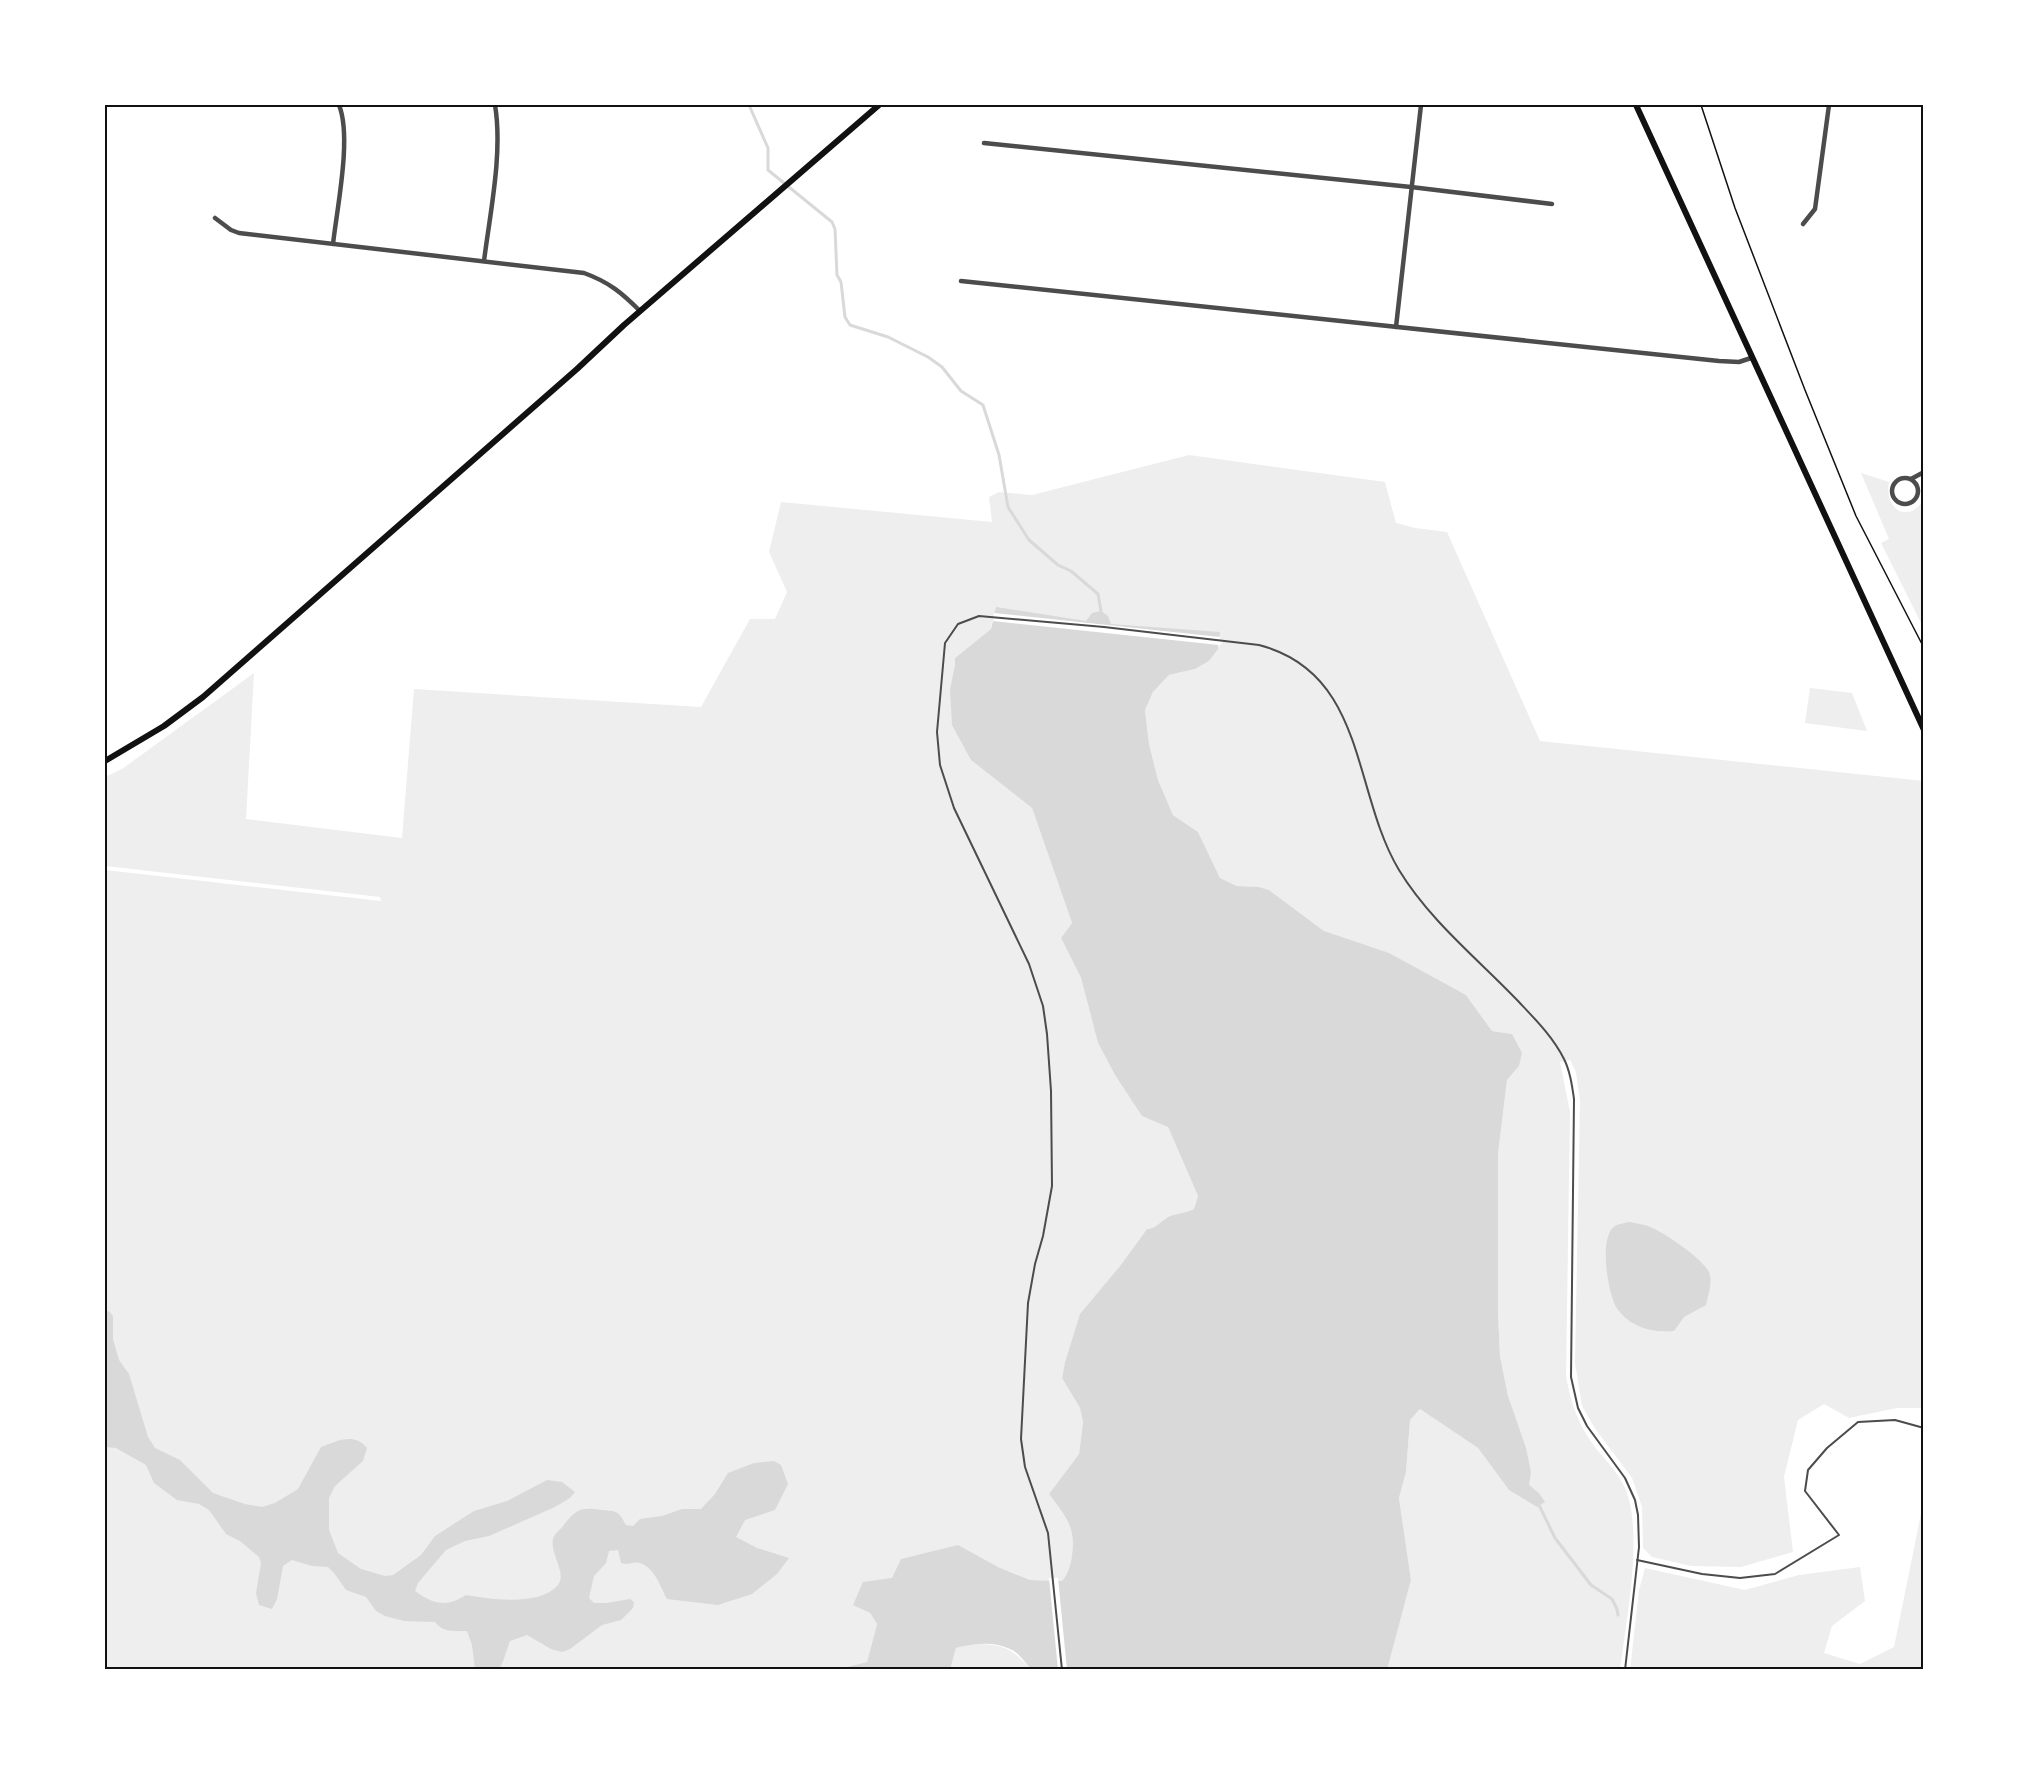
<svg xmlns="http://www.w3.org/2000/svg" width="2029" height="1775" font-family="'Source Sans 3',sans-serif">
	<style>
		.green { fill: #eee }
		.water { fill: #d9d9d9 }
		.pier { fill: #fff }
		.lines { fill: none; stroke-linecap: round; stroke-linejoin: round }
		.stream { stroke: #d9d9d9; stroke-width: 3 }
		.path { stroke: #111; stroke-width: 1.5 }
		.service { stroke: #4c4c4c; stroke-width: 2 }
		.minor { stroke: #4c4c4c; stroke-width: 4.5 }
		.secondary { stroke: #111; stroke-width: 6 }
		.neatline { fill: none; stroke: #111; stroke-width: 2 }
	</style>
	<rect width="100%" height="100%" fill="#fff"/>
	<!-- green -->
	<g class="green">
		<path d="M 1189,455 L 1385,482 L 1396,523 L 1415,528 L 1447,532 L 1540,741 L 1924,781 L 1924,1408 L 1897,1408 L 1849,1418 L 1824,1404 L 1798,1420 L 1784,1477 L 1793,1552 L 1741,1567 L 1691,1566 L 1652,1557 L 1643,1548 L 1642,1507 L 1632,1478 L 1594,1427 L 1582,1406 L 1575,1363 L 1580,1101 L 1576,1072 L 1570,1060 L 1560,1062 L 1570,1112 L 1566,1376 C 1571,1404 1578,1424 1595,1447 C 1606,1461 1618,1472 1625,1488 C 1644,1531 1626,1622 1620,1670 L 1387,1670 L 1411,1580 L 1399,1498 L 1406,1472 L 1410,1420 L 1420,1409 L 1478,1448 L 1509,1490 L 1539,1493 L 1528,1485 L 1531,1472 L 1508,1396 L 1500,1356 L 1498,1313 L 1498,1154 L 1507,1080 L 1519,1066 L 1512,1034 L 1492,1031 L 1466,995 L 1441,982 L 1324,931 L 1269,890 L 1258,887 L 1237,886 L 1220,878 L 1198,832 L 1173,815 L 1158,780 L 1149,744 L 1145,710 L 1153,692 L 1169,675 L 1195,669 L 1209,661 L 1223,641 L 992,621 L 991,629 L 955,658 L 955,664 L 950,689 L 971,760 L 1032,808 L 1072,923 L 1061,938 L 1081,978 L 1098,1043 L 1115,1075 L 1142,1115 L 1168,1127 L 1198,1196 L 1194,1209 C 1185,1214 1173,1213 1165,1219 C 1158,1224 1156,1228 1147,1229 L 1120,1266 L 1080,1315 L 1065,1362 L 1062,1378 L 1080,1408 L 1083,1422 L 1079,1454 L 1049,1494 C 1065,1516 1076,1526 1072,1555 C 1071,1564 1068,1574 1062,1581 L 1030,1580 L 998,1567 L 892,1578 L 854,1605 L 870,1613 L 877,1624 L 867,1662 L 835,1670 L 105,1670 L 105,870 L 381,901 L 380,897 L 105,866 L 105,777 L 122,769 L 254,673 L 246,819 L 402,838 L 414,689 L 701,707 L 750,619 L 775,619 L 787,592 L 769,552 L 781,502 L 992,522 L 989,497 L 999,492 L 1032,495 Z"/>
		<path d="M 1861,473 L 1889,482 C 1884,510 1908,524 1924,500 L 1924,629 L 1881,543 L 1889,539 Z"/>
		<path d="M 1810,688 L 1852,693 L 1867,731 L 1805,723 Z"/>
		<path d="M 1924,1499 L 1924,1670 L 1630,1670 L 1639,1590 L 1645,1568 L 1745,1590 L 1799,1575 L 1860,1567 L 1865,1601 L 1832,1626 L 1824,1653 L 1860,1664 L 1894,1647 Z"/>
		<path d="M 973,1643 C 1006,1646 1009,1646 1032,1670 L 950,1670 L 956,1648 Z"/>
	</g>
	<!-- water -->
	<g class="water">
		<path d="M 996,607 L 1086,621 L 1092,613 L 1101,611 L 1108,616 L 1111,624 L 1220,632 L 1218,649 L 1209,661 L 1195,669 L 1169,675 L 1153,692 L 1145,710 L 1149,744 L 1158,780 L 1173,815 L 1198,832 L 1220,878 L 1237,886 L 1259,887 L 1269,890 L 1324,931 L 1389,953 L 1466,995 L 1492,1031 L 1512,1034 L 1522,1053 L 1519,1066 L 1507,1080 L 1498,1154 L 1498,1313 L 1500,1356 L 1508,1396 L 1526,1448 L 1531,1472 L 1529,1485 L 1539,1493 L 1545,1502 L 1537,1507 L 1509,1490 L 1478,1448 L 1420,1409 L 1410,1420 L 1406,1472 L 1399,1498 L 1411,1580 L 1387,1670 L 1032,1670 C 1026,1664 1019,1653 1012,1650 C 995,1641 974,1643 956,1648 L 950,1670 L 835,1670 L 867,1662 L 877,1624 L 870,1613 L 853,1605 L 863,1582 L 892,1578 L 901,1559 L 958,1545 L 998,1567 L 1030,1580 L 1062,1581 C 1068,1574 1071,1564 1072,1555 C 1076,1526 1065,1516 1049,1494 L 1079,1454 L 1083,1422 L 1080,1408 L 1062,1378 L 1065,1362 L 1080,1314 L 1120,1266 L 1147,1229 C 1156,1228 1158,1224 1165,1219 C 1173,1213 1185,1214 1194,1209 L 1198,1196 L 1168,1127 L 1142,1116 L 1115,1075 L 1098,1043 L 1081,978 L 1061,938 L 1072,923 L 1032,808 L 971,760 L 952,725 L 950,689 L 955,664 L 955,658 L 991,629 Z"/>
		<path d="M 1629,1222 C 1635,1223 1642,1224 1648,1226 C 1662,1231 1702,1258 1709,1272 C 1713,1282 1708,1296 1706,1305 L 1684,1317 L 1674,1331 C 1659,1332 1646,1331 1633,1323 C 1628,1321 1619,1312 1616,1307 C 1608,1292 1598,1237 1615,1226 C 1618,1224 1625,1223 1629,1222 Z"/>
		<path d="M 109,1311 L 113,1316 L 113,1339 L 119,1360 L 129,1374 L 148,1437 L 155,1448 L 180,1460 L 213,1493 L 245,1504 L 262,1507 L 275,1503 L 298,1489 L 321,1447 C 337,1441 354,1432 367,1448 L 363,1461 L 335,1486 L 329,1498 L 329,1530 L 338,1553 L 361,1569 L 385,1576 L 393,1575 L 421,1555 L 435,1536 L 474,1511 L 507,1501 L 547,1480 L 562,1482 L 575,1492 L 570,1498 L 555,1507 L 489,1536 L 465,1541 L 446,1550 L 418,1583 L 415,1591 C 433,1604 446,1608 466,1595 C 491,1599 538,1607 558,1585 C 568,1573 547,1551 554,1536 C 557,1532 563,1527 566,1522 C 579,1507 583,1508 602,1510 C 618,1511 619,1512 626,1525 L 633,1526 L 640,1519 L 662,1516 L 682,1509 L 701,1509 L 715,1494 L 728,1473 L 754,1463 L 774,1461 L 781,1465 L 788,1484 L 775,1510 L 745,1520 L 736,1537 L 757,1548 L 789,1558 L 777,1574 L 752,1594 L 718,1605 L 667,1599 C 660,1586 655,1568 640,1563 C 633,1561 628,1566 621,1563 L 618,1550 L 609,1551 L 606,1563 L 594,1576 L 589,1598 L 594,1603 L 606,1603 L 630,1599 L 634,1602 L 633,1608 L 621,1620 L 602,1625 L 570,1649 L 562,1652 L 551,1649 L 527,1635 L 510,1641 L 502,1664 L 498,1670 L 475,1670 L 472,1645 L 467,1631 C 455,1631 443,1633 435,1622 L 404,1621 L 385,1616 L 376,1611 L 366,1597 L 346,1590 L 334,1573 L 328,1567 L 312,1566 L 292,1560 L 283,1566 L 277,1599 L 272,1609 L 259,1605 L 256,1593 L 261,1563 L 259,1557 L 240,1541 L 226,1534 L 209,1510 L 199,1504 L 177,1500 L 154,1483 L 146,1465 L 116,1448 L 105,1447 L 105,1312 Z"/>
	</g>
	<!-- pier -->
	<g class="pier">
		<path d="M 994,613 L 1220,637 L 1219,645 L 993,621 Z"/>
		<path d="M 1049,1578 L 1058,1578 L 1067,1670 L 1058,1670 Z"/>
	</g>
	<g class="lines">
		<!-- stream -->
		<g class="stream">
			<path d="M 749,105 L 768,148 L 768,170 L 832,222 L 835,229 L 837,275 L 841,282 L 845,317 L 850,325 L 888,337 L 928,357 L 942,367 L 961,391 L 983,405 L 999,455 L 1008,507 L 1029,540 L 1058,565 L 1071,571 L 1098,594 L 1101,611"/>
			<path d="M 1539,1505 L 1555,1538 L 1591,1585 L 1612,1599 L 1617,1609 L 1618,1615"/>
		</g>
		<!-- path -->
		<path class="path" d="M 1701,105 L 1735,208 L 1805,390 L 1856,516 L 1924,648"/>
		<!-- service -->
		<g class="service">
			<path d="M 1637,1560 L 1702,1574 L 1740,1578 L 1775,1574 L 1839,1535 L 1805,1491 L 1808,1470 L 1827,1448 L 1858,1422 L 1895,1420 L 1924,1428"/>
			<path d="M 1062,1670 L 1048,1533 L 1025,1467 L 1021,1439 L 1028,1303 L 1035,1264 L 1043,1236 L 1052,1186 L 1051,1091 L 1047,1034 L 1043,1006 L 1029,964 L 954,808 L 940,765 L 937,732 L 945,643 L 958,624 L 979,616 L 1104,627 L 1259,645 C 1367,673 1352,792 1399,870 C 1430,921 1478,959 1519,1002 C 1535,1019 1553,1037 1564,1059 C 1570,1071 1572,1085 1574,1099 L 1571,1377 L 1578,1408 L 1587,1426 L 1625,1478 L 1635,1500 L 1638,1515 L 1639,1547 L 1625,1670"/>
		</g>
		<!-- minor -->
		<g class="minor">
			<path d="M 984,143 L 1411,187 L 1552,204"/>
			<path d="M 215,218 L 231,230 L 239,233 L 584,273 C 609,282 622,293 640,311"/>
			<path d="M 1803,224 L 1815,209 L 1829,105"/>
			<path d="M 333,244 C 337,208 352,137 339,105"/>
			<path d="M 484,261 C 490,213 503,153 495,105"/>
			<path d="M 961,281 L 1719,361 L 1739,362 L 1751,358"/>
			<path d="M 1396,327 L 1421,105"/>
			<circle cx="1905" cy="491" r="13"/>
			<path d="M 1911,479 L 1924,472"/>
		</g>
		<!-- secondary -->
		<g class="secondary">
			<path d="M 1636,105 L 1924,730"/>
			<path d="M 105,761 L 164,726 L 203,697 L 577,369 L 624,325 L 879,105"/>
		</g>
	</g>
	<!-- border -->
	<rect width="2029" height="1775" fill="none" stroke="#ffffff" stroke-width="213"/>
	<rect x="106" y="106" width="1816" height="1562" class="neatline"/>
</svg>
